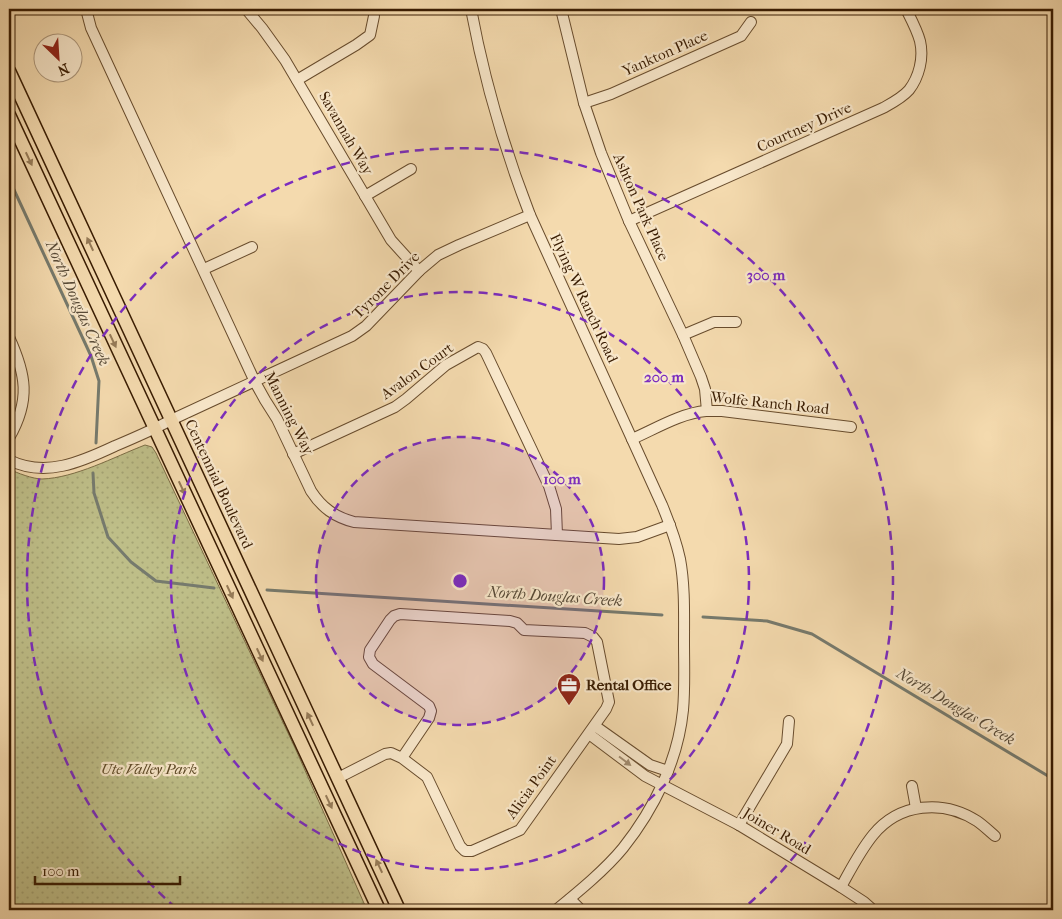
<svg xmlns="http://www.w3.org/2000/svg" width="1062" height="919" font-family="'IM FELL French Canon',serif">
	<style>
		.park { fill: url(#park-dots); stroke: #7c6d45 }
		.lines { fill: none; stroke-linecap: round; stroke-linejoin: round }
		.stream { stroke: #767a6d; stroke-width: 3 }
		.minor-casing { stroke: #684c2d; stroke-width: 12 }
		.major-casing { stroke: #391c02; stroke-width: 15 }
		.minor { stroke: #f8e7ca; stroke-width: 10 }
		.major { stroke: #f4daae; stroke-width: 12 }
		.oneway { fill: #967b58 }
		.oneway2 { fill: #a28c70 }
		.ring { fill: none; stroke: #7b2cbf; stroke-width: 2.5; stroke-dasharray: 9 6 }
		.labels { text-anchor: middle; dominant-baseline: central; stroke-width: 4.5; stroke-linejoin: round; paint-order: stroke }
		.street-label { font-size: 15px; fill: #391c02; stroke: #f8e7ca }
		.poi-label { font-size: 15px; font-weight: bold; fill: #391c02; stroke: #f8e7ca; text-anchor: start }
		.park-label { font-size: 15px; font-style: italic; fill: #614d2a; stroke: #f8e7ca }
		.water-label { font-size: 16px; font-style: italic; fill: #584b38; stroke: #f8e7ca }
		.centre { fill: #7b2cbf; stroke: #f8e7ca; stroke-width: 2.5 }
		.ring-label { font-size: 15px; text-anchor: middle; font-weight: bold; fill: #7b2cbf; stroke: #f8e7ca; stroke-width: 4.5; stroke-linejoin: round; paint-order: stroke }
	</style>
	<defs>
		<pattern id="park-dots" width="8" height="8" patternUnits="userSpaceOnUse" patternTransform="scale(1.25)"><rect width="8" height="8" fill="#bebe88"/><path d="M2 2h.1M6 6h.1" fill="none" stroke="#a4a374" stroke-width="1.8" stroke-linecap="round"/></pattern>
	</defs>
	<rect width="100%" height="100%" fill="#f4daae"/>
	<filter id="stains"><feTurbulence type="fractalNoise" baseFrequency=".004" numOctaves="4"/><feColorMatrix values="0 0 0 0 .2 0 0 0 0 .09 0 0 0 0 .02 0 0 0 .5 -.17"/></filter>
	<radialGradient id="worn" r=".72"><stop offset=".6" stop-color="#630" stop-opacity="0"/><stop offset="1" stop-color="#630" stop-opacity=".3"/></radialGradient>
	<!-- park -->
	<path class="park" d="M 145,445 L 152,447 L 156,453 L 296,750 L 367,910 L 9,910 L 9,469 C 17,473 33,479 42,479 C 75,478 114,457 145,445 Z"/>
	<g class="lines">
		<!-- stream -->
		<g class="stream">
			<path d="M 9,179 L 91,356 L 99,381 L 96,443"/>
			<path d="M 93,473 L 94,493 L 108,537 L 131,562 L 156,581 L 214,588"/>
			<path d="M 267,590 L 662,615"/>
			<path d="M 703,617 L 767,621 L 812,634 L 1053,779"/>
		</g>
		<!-- minor casing -->
		<g class="minor-casing">
			<g id="minor">
				<path d="M 86,9 L 91,28 L 255,382 L 265,400 L 277,419 L 311,491 C 322,508 335,517 354,522 L 619,539 L 637,537 L 670,525"/>
				<path d="M 246,9 L 262,28 L 285,60 L 391,240 L 419,271"/>
				<path d="M 471,9 C 484,79 504,148 530,215 L 662,505 C 669,522 676,540 680,559 C 685,586 684,615 684,642 C 684,665 685,688 683,710 C 678,761 654,809 623,848 C 605,870 578,892 556,910"/>
				<path d="M 561,9 L 584,103 L 601,153 L 629,221 L 683,335 L 701,377 L 705,389 L 707,411"/>
				<path d="M 297,80 L 356,45 L 370,35 L 374,16"/>
				<path d="M 584,103 L 611,94 L 741,36 L 751,22"/>
				<path d="M 365,196 L 411,169"/>
				<path d="M 629,221 L 883,108 C 892,103 902,98 909,90 C 919,77 924,58 920,41 C 917,30 911,19 906,9"/>
				<path d="M 204,269 L 252,247"/>
				<path d="M 683,335 L 714,322 L 736,322"/>
				<path d="M 9,337 C 26,374 31,400 9,438"/>
				<path d="M 632,439 C 655,429 681,413 706,411 C 712,411 717,411 722,411 L 851,427"/>
				<path d="M 293,454 L 395,407 L 406,399 L 446,365 L 478,347 L 483,349 L 486,353 L 549,486 L 556,509 L 557,535"/>
				<path d="M 9,460 C 45,478 81,462 115,446 C 134,438 153,430 171,420 L 352,336 L 366,326 L 419,271 L 438,255 L 459,245 L 530,215"/>
				<path d="M 595,726 L 650,765 L 668,771"/>
				<path d="M 589,734 L 645,776 L 739,825 L 841,887 L 864,902 L 873,910"/>
				<path d="M 338,778 L 385,754 L 391,753 L 402,758 L 427,777 L 460,846 L 465,851 L 472,851 L 520,830 L 606,709 L 609,702 L 597,642 L 593,637 L 585,633 L 524,630 L 517,623 L 510,621 L 400,614 L 394,616 L 390,620 L 370,650 L 369,657 L 373,664 L 429,706 L 431,711 L 429,718 L 402,758"/>
				<path d="M 912,786 L 916,808"/>
				<path d="M 739,825 L 787,744 L 789,721"/>
				<path d="M 841,887 C 851,869 860,851 873,835 C 899,803 943,799 977,821 C 983,825 989,831 995,836"/>
				<path d="M 570,899 L 581,910"/>
			</g>
		</g>
		<!-- major casing -->
		<g class="major-casing">
			<g id="major">
				<path d="M 9,71 L 399,910"/>
				<path d="M 9,115 L 379,910"/>
			</g>
		</g>
		<!-- minor -->
		<use href="#minor" class="minor"/>
		<!-- major -->
		<use href="#major" class="major"/>
	</g>
	<!-- one-way arrows -->
	<defs><path id="oneway-solid" d="M-6-.8H1V-3.2L6.5 0L1 3.2V.8H-6Z" transform="scale(1.25)"/></defs>
	<g class="oneway">
		<use href="#oneway-solid" transform="translate(29 159) rotate(65)"/>
		<use href="#oneway-solid" transform="translate(90 244) rotate(-115)"/>
		<use href="#oneway-solid" transform="translate(113 341) rotate(65)"/>
		<use href="#oneway-solid" transform="translate(182 488) rotate(65)"/>
		<use href="#oneway-solid" transform="translate(230 592) rotate(65)"/>
		<use href="#oneway-solid" transform="translate(260 655) rotate(65)"/>
		<use href="#oneway-solid" transform="translate(310 719) rotate(-115)"/>
		<use href="#oneway-solid" transform="translate(329 802) rotate(65)"/>
		<use href="#oneway-solid" transform="translate(379 866) rotate(-115)"/>
	</g>
	<use class="oneway2" href="#oneway-solid" transform="translate(625 761) rotate(37)"/>
	<!-- distance rings -->
	<circle cx="460" cy="581" r="144" fill="#7b2cbf" fill-opacity=".12"/>
	<g class="ring">
		<circle cx="460" cy="581" r="144"/>
		<circle cx="460" cy="581" r="289"/>
		<path d="M176 908A433 433 0 1 1 744 908"/>
	</g>
	<!-- icons -->
	<defs>
		<g id="office-pin" transform="scale(1.25)"><path d="M0 17L-7.5 6A9.5 9.5 0 1 1 7.5 6Z" fill="#8f2418" stroke="#f8e7ca"/><path d="M-6-3h4V-5.5h4V-3h4V5H-6ZM-1-4.5V-3h2v-1.5ZM-6 0V1H6V0Z" fill="#fff"/></g>
	</defs>
	<g fill-rule="evenodd">
		<use href="#office-pin" x="569" y="685"/>
	</g>
	<g class="labels">
		<!-- street labels -->
		<g class="street-label">
			<text transform="translate(665 53) rotate(-24)">Yankton Place</text>
			<text transform="translate(804 127) rotate(-24)">Courtney Drive</text>
			<text transform="translate(346 133) rotate(60)">Savannah Way</text>
			<text transform="translate(641 207) rotate(66)">Ashton Park Place</text>
			<text transform="translate(386 285) rotate(-45)">Tyrone Drive</text>
			<text transform="translate(584 298) rotate(65)">Flying W Ranch Road</text>
			<text transform="translate(417 371) rotate(-36)">Avalon Court</text>
			<text transform="translate(770 403) rotate(6)">Wolfe Ranch Road</text>
			<text transform="translate(289 413) rotate(63)">Manning Way</text>
			<text transform="translate(219 484) rotate(65)">Centennial Boulevard</text>
			<text transform="translate(531 787) rotate(-54)">Alicia Point</text>
			<text transform="translate(777 831) rotate(31)">Joiner Road</text>
		</g>
		<!-- poi labels -->
		<g class="poi-label">
			<text x="586" y="685">Rental Office</text>
		</g>
		<!-- park labels -->
		<g class="park-label">
			<text x="149" y="769">Ute Valley Park</text>
		</g>
		<!-- water labels -->
		<g class="water-label">
			<text transform="translate(78 303) rotate(66)">North Douglas Creek</text>
			<text transform="translate(555 596) rotate(4)">North Douglas Creek</text>
			<text transform="translate(956 706) rotate(31)">North Douglas Creek</text>
		</g>
	</g>
	<circle cx="460" cy="581" r="8" class="centre"/>
	<g class="ring-label">
		<text x="766" y="280">300 m</text>
		<text x="664" y="382">200 m</text>
		<text x="562" y="484">100 m</text>
	</g>
	<!-- margin -->
	<rect width="1062" height="919" fill="none" stroke="#f4daae" stroke-width="30"/>
	<rect x="10" y="10" width="1042" height="899" fill="none" stroke="#391c02" stroke-width="2.5"/>
	<rect x="15" y="15" width="1032" height="889" fill="none" stroke="#391c02"/>
	<!-- north arrow -->
	<g transform="translate(58 58) rotate(155)"><circle r="24" fill="#f8e7ca" stroke="#ac967a"/>
	<path d="M0-4L9 19L0 12L-9 19Z" fill="#8f2418"/>
	<text y="-8" font-size="14" font-weight="bold" text-anchor="middle" fill="#391c02">N</text>
	</g>
	<!-- scale -->
	<path d="M35 876v8h145v-8" fill="none" stroke="#391c02" stroke-width="2.5"/>
	<text x="42" y="876" font-size="15" fill="#391c02" stroke="#f8e7ca" stroke-width="4" paint-order="stroke">100 m</text>
	<rect width="100%" height="100%" filter="url(#stains)"/>
	<rect width="100%" height="100%" fill="url(#worn)"/>
</svg>
